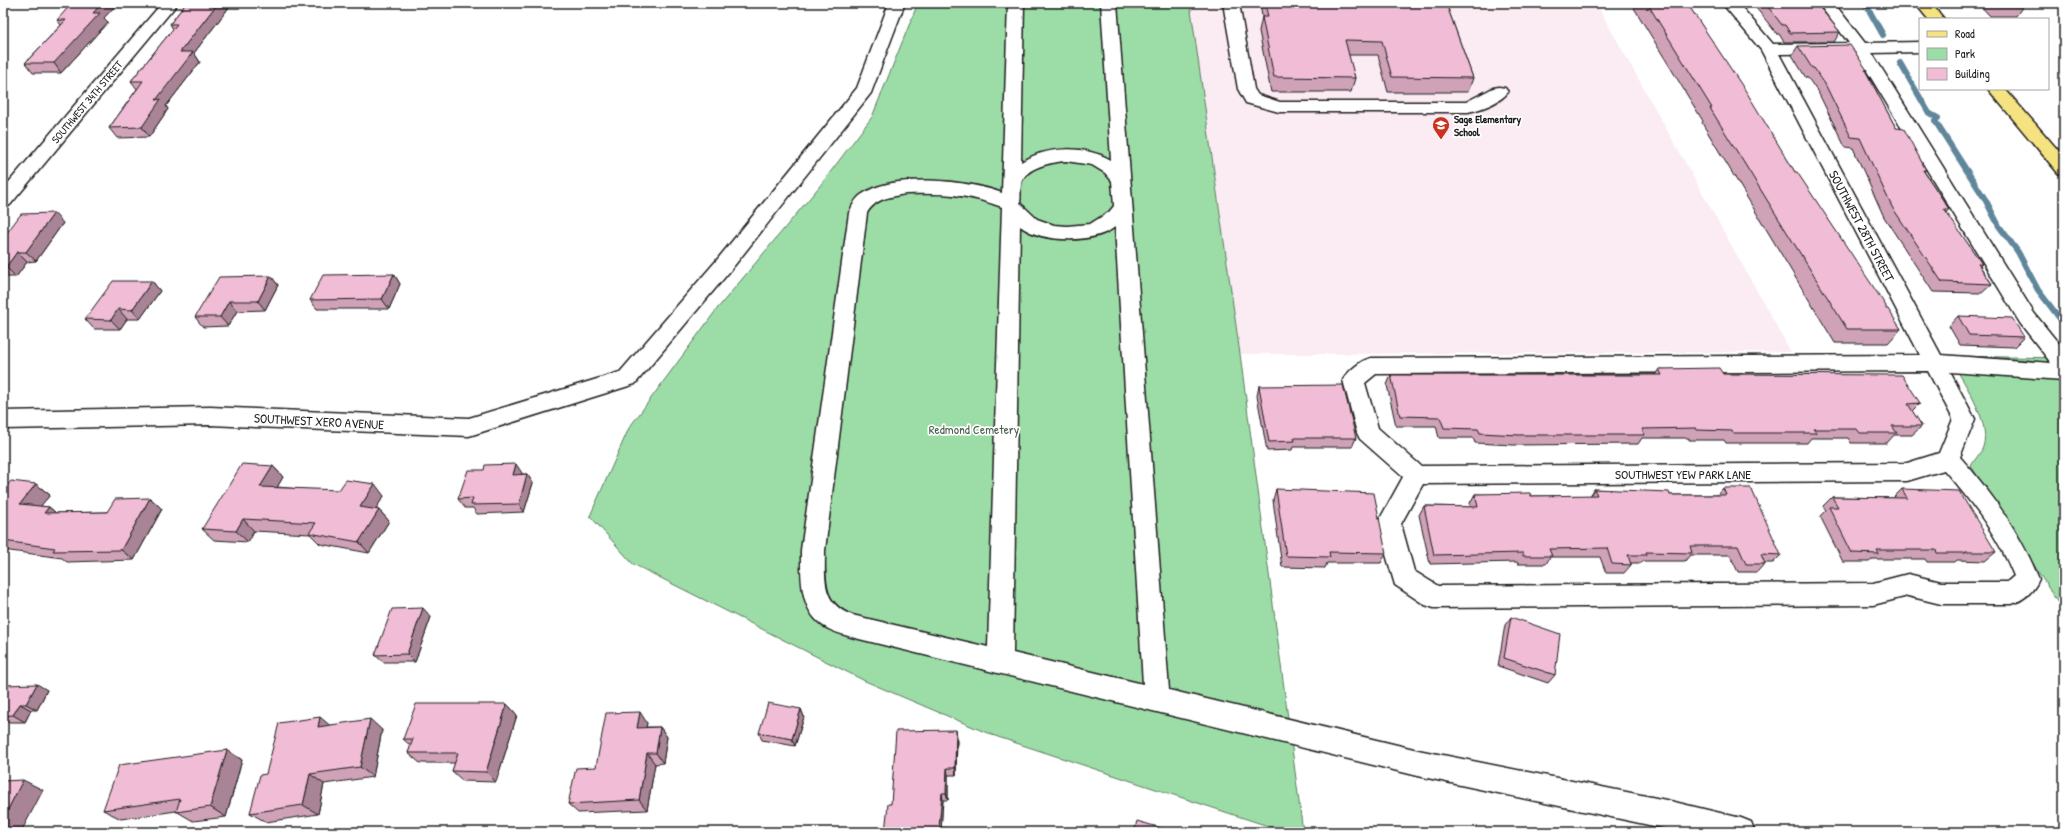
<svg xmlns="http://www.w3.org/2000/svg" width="2067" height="835" font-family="'Patrick Hand',sans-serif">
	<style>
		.built { fill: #fbebf3 }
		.green { fill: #9cdda7; stroke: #5c7c62 }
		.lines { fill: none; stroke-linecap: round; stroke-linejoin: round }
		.stream { stroke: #60869b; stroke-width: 6 }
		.minor-casing { stroke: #1c1c1c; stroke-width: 3 }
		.major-casing { stroke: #1c1c1c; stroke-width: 3 }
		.minor { fill: #fff; fill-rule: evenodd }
		.major { fill: #f5e381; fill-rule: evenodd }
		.wall { fill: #cfa2b8; stroke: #1c1c1c }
		.shaded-wall { fill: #a98496; stroke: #1c1c1c }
		.building { fill: #f1bcd6; stroke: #1c1c1c }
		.labels { text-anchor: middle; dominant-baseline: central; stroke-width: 3.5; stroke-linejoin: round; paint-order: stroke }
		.far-street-label { font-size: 11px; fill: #1c1c1c; stroke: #fff }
		.far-poi-label { font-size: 11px; font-weight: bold; fill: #1c1c1c; stroke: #fff; text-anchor: start }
		.street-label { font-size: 13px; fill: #1c1c1c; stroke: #fff }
		.park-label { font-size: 13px; fill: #49604d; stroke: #fff }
	</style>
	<rect width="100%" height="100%" fill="#fff"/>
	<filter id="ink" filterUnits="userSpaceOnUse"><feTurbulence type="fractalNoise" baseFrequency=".025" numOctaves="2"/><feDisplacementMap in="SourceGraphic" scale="8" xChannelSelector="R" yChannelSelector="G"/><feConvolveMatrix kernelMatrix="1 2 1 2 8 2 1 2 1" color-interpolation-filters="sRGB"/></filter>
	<g filter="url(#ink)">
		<!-- built -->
		<path class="built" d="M 1190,3 L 1596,3 L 1791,352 L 1240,354 Z"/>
		<!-- green -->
		<g class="green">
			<path d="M 918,3 L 1190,3 L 1240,354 L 1303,832 L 1286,832 L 992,735 L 865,681 L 633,564 L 590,516 L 629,428 L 717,309 L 819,187 L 872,117 Z"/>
			<path d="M 1948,356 L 2064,358 L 2064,603 L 2058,603 L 1971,466 C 1974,460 1981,453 1983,447 C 1992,421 1961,378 1948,356 Z"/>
		</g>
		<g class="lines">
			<!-- stream -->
			<g class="stream">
				<path d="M 1865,3 L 1883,35"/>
				<path d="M 1900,63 L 1929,113 L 1938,118 L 1935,121 L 1985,199 L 1999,226 L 2018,252 L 2038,290 L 2064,324"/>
			</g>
			<!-- minor casing -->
			<g class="minor-casing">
				<g id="minor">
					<path d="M 162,3 L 178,3 L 10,205 L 3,207 L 3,189 Z"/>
					<path d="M 889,3 L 905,3 L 871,93 L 730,271 L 635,384 L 469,436 L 210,425 L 3,429 L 3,411 L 210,407 L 469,418 L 620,372 L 716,261 L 857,88 Z"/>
					<path d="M 1008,3 L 1024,3 L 1021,162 C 1047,146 1085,145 1111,160 L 1101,3 L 1117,3 L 1169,690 L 1418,750 L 1666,800 L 1741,818 L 1751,822 L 1755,832 L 1682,832 L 1418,776 L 851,637 C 842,634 830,631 822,625 C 799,608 801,575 801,550 L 849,213 C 852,207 855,199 861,195 C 892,172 968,180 1002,193 ZM 1066,161 L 1092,165 L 1105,173 L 1112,181 L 1114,206 L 1109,212 L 1090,224 L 1067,226 L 1054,225 L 1037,219 L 1020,203 C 1021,197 1020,190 1021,184 C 1024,167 1053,162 1066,161 ZM 906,194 C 942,193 968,194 1002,207 L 988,647 L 852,615 C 821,603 825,579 825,550 L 867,213 C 876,198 890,197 906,194 ZM 1020,226 C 1042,243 1093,244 1115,227 L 1143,684 L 1013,653 Z"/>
					<path d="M 1223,3 L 1239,3 L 1254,89 L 1258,95 L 1280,102 L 1466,102 L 1493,88 L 1499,87 L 1505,88 L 1508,92 C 1500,103 1481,109 1468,112 L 1279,112 L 1246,103 L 1238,89 Z"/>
					<path d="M 1722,3 L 1738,3 L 1773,44 L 1849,43 L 1818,3 L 1834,3 L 1865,43 L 1920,42 L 1920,52 L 1872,53 L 2034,313 L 2064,350 L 2064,380 L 1950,372 L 1975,419 L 1960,457 C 1993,494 2020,533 2039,579 C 2034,591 2024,600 2012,604 L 1941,604 L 1908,596 L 1873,605 L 1434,608 L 1425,605 L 1395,585 L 1377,524 L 1403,477 L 1360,439 L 1357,433 L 1343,380 C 1349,370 1360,361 1371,358 L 1920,355 L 1761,50 ZM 1856,53 L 2020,323 L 2051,363 L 1941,355 L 1779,54 ZM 1928,371 L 1953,419 L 1939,453 L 1907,463 L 1421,466 L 1378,428 L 1365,383 L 1376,374 ZM 1944,470 C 1972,502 1998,536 2014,576 L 2007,582 L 1941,582 L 1908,574 L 1873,583 L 1438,586 L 1414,571 L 1401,524 L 1423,484 L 1907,481 Z"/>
				</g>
			</g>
			<!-- major casing -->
			<g class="major-casing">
				<g id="major">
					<path d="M 1915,3 L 1931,3 L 1944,19 L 1928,19 Z"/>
					<path d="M 1988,89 L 2005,89 L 2064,157 L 2064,175 L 2058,173 Z"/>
				</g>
			</g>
			<!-- minor -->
			<use href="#minor" class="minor"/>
			<!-- major -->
			<use href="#major" class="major"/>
		</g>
		<!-- wall -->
		<g class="wall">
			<path d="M 186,3 L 243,3 L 241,6 L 230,6 L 194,53 L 200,62 L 166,106 L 168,109 L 149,137 L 117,138 L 109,128 L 137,89 L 131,81 L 173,29 L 170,24 Z"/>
			<path d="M 1260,3 L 1446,3 L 1473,78 L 1468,92 L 1388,92 L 1378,55 L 1348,55 L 1355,78 L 1351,92 L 1271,92 L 1259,31 L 1262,17 Z"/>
			<path d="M 1631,3 L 1687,3 L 1795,172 L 1886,309 L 1901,329 L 1888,343 L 1835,343 L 1702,123 L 1703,121 Z"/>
			<path d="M 1752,3 L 1816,3 L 1840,32 L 1834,42 L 1784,42 L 1779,34 L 1777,34 Z"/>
			<path d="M 1978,3 L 2022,3 L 2021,4 L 2023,6 L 2016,16 L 1990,16 Z"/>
			<path d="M 104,18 L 108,22 L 61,73 L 33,73 L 25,63 L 61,25 L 57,20 Z"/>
			<path d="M 1798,46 L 1867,70 L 1866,72 L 1896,128 L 1926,170 L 1924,171 L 1949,209 L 1946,213 L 1982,264 L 1980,266 L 1992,284 L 1982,293 L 1933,292 L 1884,217 L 1853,148 L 1845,147 L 1819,94 L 1808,78 L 1806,78 L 1792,55 Z"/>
			<path d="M 2064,78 L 2064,88 L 2060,83 Z"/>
			<path d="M 63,223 L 36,261 L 27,262 L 16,277 L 3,277 L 3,238 Z"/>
			<path d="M 394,274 L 400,284 L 389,309 L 317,309 L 310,300 Z"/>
			<path d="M 271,276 L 278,285 L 265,310 L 237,311 L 228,326 L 203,327 L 195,317 Z"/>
			<path d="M 152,281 L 160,291 L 140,319 L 127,319 L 120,329 L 94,329 L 85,319 Z"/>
			<path d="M 1958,316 L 2024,337 L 2014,347 L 1960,345 L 1949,326 Z"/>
			<path d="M 1659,369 L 1723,374 L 1920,403 L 1912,411 L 1922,426 L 1912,435 L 1894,435 L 1887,443 L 1851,443 L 1848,438 L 1811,438 L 1807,443 L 1726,443 L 1724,440 L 1689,440 L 1689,438 L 1642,438 L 1638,444 L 1513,445 L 1475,443 L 1473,438 L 1439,438 L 1436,426 L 1396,426 L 1387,385 L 1391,375 L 1655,375 Z"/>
			<path d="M 1259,386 L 1356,438 L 1352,447 L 1293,447 L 1292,450 L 1267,451 L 1257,396 Z"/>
			<path d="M 273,466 L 283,477 L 277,487 L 384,496 L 375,509 L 379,510 L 389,521 L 369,553 L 320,544 L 310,534 L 254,531 L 248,542 L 214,540 L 202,529 Z"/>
			<path d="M 522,473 L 521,474 L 527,474 L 533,483 L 524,512 L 477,514 L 473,508 L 465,508 L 458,499 Z"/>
			<path d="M 36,484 L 50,495 L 40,506 L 49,507 L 56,513 L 107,512 L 150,498 L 162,509 L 134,560 L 67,562 L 62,558 L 3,550 L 3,490 Z"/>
			<path d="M 1723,488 L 1781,555 L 1773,563 L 1765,563 L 1757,572 L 1738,572 L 1730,555 L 1690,555 L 1685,561 L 1643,561 L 1640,563 L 1631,563 L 1631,565 L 1624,573 L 1606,573 L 1600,557 L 1550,557 L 1546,564 L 1518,564 L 1517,562 L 1430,564 L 1419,515 L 1424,506 L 1471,507 L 1470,503 L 1475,494 L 1531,496 L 1590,496 L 1594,489 L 1670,495 L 1717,495 Z"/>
			<path d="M 1276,489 L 1386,553 L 1381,563 L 1327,563 L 1325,568 L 1282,567 L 1273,500 Z"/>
			<path d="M 1902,489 L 1996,552 L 1985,561 L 1957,560 L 1955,562 L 1927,562 L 1925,559 L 1873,559 L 1869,562 L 1843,562 L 1820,516 L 1826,510 L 1823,506 L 1832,497 L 1893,498 Z"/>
			<path d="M 431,617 L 415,662 L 383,662 L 375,655 Z"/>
			<path d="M 1511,617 L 1555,675 L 1548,683 L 1498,666 L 1505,625 Z"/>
			<path d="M 3,685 L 47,690 L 37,710 L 31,710 L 25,722 L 3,722 Z"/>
			<path d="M 507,704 L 517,715 L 496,782 L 463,781 L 452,771 L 455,763 L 420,763 L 408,753 L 411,746 L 403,739 Z"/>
			<path d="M 801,709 L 804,717 L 795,746 L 762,740 L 759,733 Z"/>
			<path d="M 647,723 L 646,727 L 660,727 L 667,737 L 663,763 L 655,764 L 647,810 L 578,813 L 568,804 L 596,767 Z"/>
			<path d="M 330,725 L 382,730 L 373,777 L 324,784 L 318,814 L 266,822 L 250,813 L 266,774 Z"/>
			<path d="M 957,737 L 956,775 L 948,775 L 948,800 L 943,800 L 941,828 L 948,832 L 891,804 Z"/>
			<path d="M 227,750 L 242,760 L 226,817 L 193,821 L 176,811 L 121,819 L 103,810 Z"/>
		</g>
		<!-- shaded-wall -->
		<g class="shaded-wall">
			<path d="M 102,3 L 118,3 L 104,18 L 108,22 L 61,73 L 54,63 L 93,13 Z"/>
			<path d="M 218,3 L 228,3 L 230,6 L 194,53 L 200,62 L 166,106 L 168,109 L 149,137 L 142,127 L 156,100 L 180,52 Z"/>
			<path d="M 239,3 L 243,3 L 241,6 Z"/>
			<path d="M 54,213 L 63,223 L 36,261 L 26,252 Z"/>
			<path d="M 17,252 L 27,262 L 16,277 L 6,267 Z"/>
			<path d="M 394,274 L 400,284 L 389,309 L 382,299 Z"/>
			<path d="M 271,276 L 278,285 L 265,310 L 258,301 Z"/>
			<path d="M 152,281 L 160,291 L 140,319 L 132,310 Z"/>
			<path d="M 229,301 L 237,311 L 228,326 L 220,317 Z"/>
			<path d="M 118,309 L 127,319 L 120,329 L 111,320 Z"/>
			<path d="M 516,464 L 522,473 L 518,484 L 513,475 Z"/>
			<path d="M 273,466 L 283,477 L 271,498 L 260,487 Z"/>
			<path d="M 527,474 L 533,483 L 524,512 L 519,504 Z"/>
			<path d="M 36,484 L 50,495 L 34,514 L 20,504 Z"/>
			<path d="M 375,484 L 384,496 L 370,518 L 360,507 Z"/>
			<path d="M 150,498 L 162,509 L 134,560 L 121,550 Z"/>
			<path d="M 49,507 L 62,518 L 44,513 Z"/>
			<path d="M 379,510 L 389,521 L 369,553 L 359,542 Z"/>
			<path d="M 243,519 L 254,531 L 248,542 L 236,531 Z"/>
			<path d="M 423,608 L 431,617 L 415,662 L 407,654 Z"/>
			<path d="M 37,684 L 47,690 L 37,710 L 26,704 Z"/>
			<path d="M 20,704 L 31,710 L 25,722 L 13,715 Z"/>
			<path d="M 507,704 L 517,715 L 496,782 L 486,772 Z"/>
			<path d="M 801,709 L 804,717 L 795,746 L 792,739 Z"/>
			<path d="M 640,712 L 647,723 L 644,738 L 637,728 Z"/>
			<path d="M 320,717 L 333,728 L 318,727 Z"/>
			<path d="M 370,719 L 382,730 L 373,777 L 360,767 Z"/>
			<path d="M 660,727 L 667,737 L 663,763 L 656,753 Z"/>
			<path d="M 956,730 L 957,737 L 956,775 L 955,768 Z"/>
			<path d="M 227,750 L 242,760 L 226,817 L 210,807 Z"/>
			<path d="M 647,753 L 655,764 L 647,810 L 639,800 Z"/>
			<path d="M 947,768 L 948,775 L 948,800 L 946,793 Z"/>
			<path d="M 310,774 L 324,784 L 318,814 L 303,805 Z"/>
			<path d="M 23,780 L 43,790 L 21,832 L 3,832 L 3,819 Z"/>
			<path d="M 942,793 L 943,800 L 941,832 L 939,828 Z"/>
		</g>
		<!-- building -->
		<g class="building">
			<path d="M 72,3 L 102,3 L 93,13 L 100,13 L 54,63 L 25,63 L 66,20 L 57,20 Z"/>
			<path d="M 186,3 L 218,3 L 180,52 L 193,52 L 156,100 L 161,99 L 142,127 L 109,128 L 143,81 L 131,81 L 177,24 L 170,24 Z"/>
			<path d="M 1265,3 L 1446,3 L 1473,78 L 1392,77 L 1382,41 L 1345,40 L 1355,78 L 1274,77 L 1262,17 L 1268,17 Z"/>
			<path d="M 1647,3 L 1687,3 L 1747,93 L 1795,172 L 1797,172 L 1886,306 L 1886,309 L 1888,309 L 1901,329 L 1847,329 L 1710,108 L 1712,108 Z"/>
			<path d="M 1765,3 L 1816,3 L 1840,32 L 1790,33 L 1785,25 L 1782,25 Z"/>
			<path d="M 1994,3 L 2020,3 L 2023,6 L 1998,6 Z"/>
			<path d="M 1850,45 L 1867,70 L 1865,70 L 1896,128 L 1904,129 L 1926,170 L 1923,170 L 1949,209 L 1944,209 L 1982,264 L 1978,264 L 1992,284 L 1942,282 L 1892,207 L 1860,138 L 1851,137 L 1825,84 L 1814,68 L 1812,68 L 1798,46 Z"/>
			<path d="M 54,213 L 26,252 L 17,252 L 6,267 L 3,267 L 3,238 L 21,214 Z"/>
			<path d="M 394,274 L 382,299 L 310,300 L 323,275 Z"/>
			<path d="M 271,276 L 258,301 L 229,301 L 220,317 L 195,317 L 219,277 Z"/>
			<path d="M 113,281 L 152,281 L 132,310 L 118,309 L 111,320 L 85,319 Z"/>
			<path d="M 1958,316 L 2012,318 L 2024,337 L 1969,335 Z"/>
			<path d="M 1719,368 L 1723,374 L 1902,375 L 1920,403 L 1908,404 L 1922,426 L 1892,426 L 1897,433 L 1860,433 L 1857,429 L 1814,429 L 1816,433 L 1733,433 L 1732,431 L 1697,430 L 1696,428 L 1642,429 L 1645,435 L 1519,435 L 1480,433 L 1478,429 L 1444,428 L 1440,417 L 1400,416 L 1391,375 L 1662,375 L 1659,369 Z"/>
			<path d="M 1343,385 L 1356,438 L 1294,438 L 1295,441 L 1269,442 L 1259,386 Z"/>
			<path d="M 242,464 L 273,466 L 260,487 L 339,490 L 346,480 L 375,484 L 360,507 L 379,510 L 359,542 L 309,533 L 316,523 L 243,519 L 236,531 L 202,529 Z"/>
			<path d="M 516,464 L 513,475 L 527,474 L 519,504 L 471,505 L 473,498 L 458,499 L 468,470 L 484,470 L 485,465 Z"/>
			<path d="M 11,481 L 36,484 L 20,504 L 49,507 L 44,513 L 107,512 L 115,499 L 150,498 L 121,550 L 53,551 L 55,548 L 3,541 L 3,490 Z"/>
			<path d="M 1723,488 L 1751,488 L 1781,555 L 1761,554 L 1765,564 L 1746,564 L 1738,546 L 1690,546 L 1692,553 L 1646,552 L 1647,555 L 1628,555 L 1631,565 L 1612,564 L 1607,548 L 1549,549 L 1552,556 L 1523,556 L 1523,553 L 1434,555 L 1424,506 L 1478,507 L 1475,494 L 1530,493 L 1531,496 L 1597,495 L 1594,489 L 1669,492 L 1670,495 L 1726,495 Z"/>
			<path d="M 1276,489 L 1374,493 L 1386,553 L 1329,552 L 1330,557 L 1286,556 Z"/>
			<path d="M 1902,489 L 1959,491 L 1996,552 L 1965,552 L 1966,553 L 1937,553 L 1936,550 L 1877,550 L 1879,554 L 1852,553 L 1829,507 L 1838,507 L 1832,497 L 1907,498 Z"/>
			<path d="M 423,608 L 407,654 L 375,655 L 392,609 Z"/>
			<path d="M 1511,617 L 1560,634 L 1555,675 L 1504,658 Z"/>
			<path d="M 37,684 L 26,704 L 20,704 L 13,715 L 3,716 L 3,685 Z"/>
			<path d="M 768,703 L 801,709 L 792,739 L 759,733 Z"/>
			<path d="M 416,704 L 507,704 L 486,772 L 452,771 L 458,753 L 408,753 L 413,739 L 403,739 Z"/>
			<path d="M 640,712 L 637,728 L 660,727 L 656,753 L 647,753 L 639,800 L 568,804 L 576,768 L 596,767 L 606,713 Z"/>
			<path d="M 320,717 L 318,727 L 370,719 L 360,767 L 310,774 L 303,805 L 250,813 L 260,775 L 266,774 L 279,723 Z"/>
			<path d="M 956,730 L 955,768 L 947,768 L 946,793 L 942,793 L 939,828 L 947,828 L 947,832 L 885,832 L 888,804 L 891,804 L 896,731 Z"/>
			<path d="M 227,750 L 210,807 L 176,812 L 180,799 L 103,810 L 119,765 Z"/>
			<path d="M 23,780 L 3,819 L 3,781 Z"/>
			<path d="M 1137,821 L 1168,830 L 1168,832 L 1134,832 Z"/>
		</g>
	</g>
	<!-- icons -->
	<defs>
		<g id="school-pin" transform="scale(0.9)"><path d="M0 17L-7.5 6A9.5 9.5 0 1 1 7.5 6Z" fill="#c8321e" stroke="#fff"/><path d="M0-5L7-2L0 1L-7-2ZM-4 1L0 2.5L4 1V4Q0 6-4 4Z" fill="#fff"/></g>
	</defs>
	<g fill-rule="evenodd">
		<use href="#school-pin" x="1441" y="125"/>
	</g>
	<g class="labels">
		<!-- far-street labels -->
		<g class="far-street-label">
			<text transform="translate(87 102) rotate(-50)">SOUTHWEST 34TH STREET</text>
		</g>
		<!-- far-poi labels -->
		<g class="far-poi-label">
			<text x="1454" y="119">Sage Elementary<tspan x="1454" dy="13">School</tspan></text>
		</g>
		<!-- street labels -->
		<g class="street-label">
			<text transform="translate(1862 226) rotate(62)">SOUTHWEST 28TH STREET</text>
			<text transform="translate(319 421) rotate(3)">SOUTHWEST XERO AVENUE</text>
			<text x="1683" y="474">SOUTHWEST YEW PARK LANE</text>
		</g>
		<!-- park labels -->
		<g class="park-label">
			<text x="974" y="429">Redmond Cemetery</text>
		</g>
	</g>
	<!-- margin -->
	<rect width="2067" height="835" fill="none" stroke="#fff" stroke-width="16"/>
	<rect x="8" y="8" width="2051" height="819" fill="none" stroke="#1c1c1c" stroke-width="1.5" filter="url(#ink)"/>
	<!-- legend -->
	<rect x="1919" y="18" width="130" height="72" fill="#ffffff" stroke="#a4a4a4"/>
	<rect x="1927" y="31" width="20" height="6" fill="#f5e381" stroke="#a4a4a4"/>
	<text x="1955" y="38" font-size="12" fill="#1c1c1c">Road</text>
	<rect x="1927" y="48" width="20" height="12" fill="#9cdda7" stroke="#a4a4a4"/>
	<text x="1955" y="58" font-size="12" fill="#1c1c1c">Park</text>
	<rect x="1927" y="68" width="20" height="12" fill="#f1bcd6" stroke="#a4a4a4"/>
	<text x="1955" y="78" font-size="12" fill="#1c1c1c">Building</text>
</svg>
